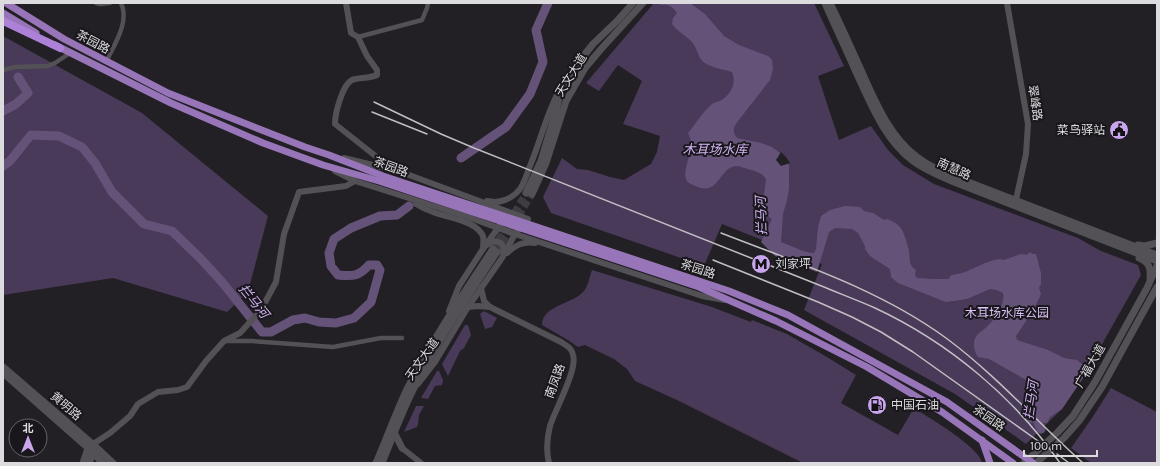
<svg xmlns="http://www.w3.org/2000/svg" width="1160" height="466" font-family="Karla,'Noto Sans SC',sans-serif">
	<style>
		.green { fill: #483a58 }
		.water { fill: #655279 }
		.pier { fill: #222025 }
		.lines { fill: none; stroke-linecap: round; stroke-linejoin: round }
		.river { stroke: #655279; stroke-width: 9 }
		.secondary-tunnel { stroke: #3e3c41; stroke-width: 7; stroke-dasharray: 7 3.5; stroke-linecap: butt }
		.minor { stroke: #535156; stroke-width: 4.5 }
		.tertiary { stroke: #535156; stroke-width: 6 }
		.secondary { stroke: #535156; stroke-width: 7 }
		.primary { stroke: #9775b8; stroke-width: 7 }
		.trunk { stroke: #ae81d9; stroke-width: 8 }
		.rail { stroke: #c1bfc3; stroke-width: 1.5 }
		.labels { text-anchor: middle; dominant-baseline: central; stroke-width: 4; stroke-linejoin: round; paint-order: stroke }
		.street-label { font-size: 12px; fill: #dcdbde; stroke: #19171b }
		.poi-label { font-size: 12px; fill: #dcdbde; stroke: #19171b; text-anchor: start }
		.park-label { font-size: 12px; fill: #dac1f6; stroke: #19171b }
		.water-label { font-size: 13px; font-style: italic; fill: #d2b3f4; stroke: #19171b }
	</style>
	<rect width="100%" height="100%" fill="#222025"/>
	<!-- green -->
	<g class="green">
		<path d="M 654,3 L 814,3 L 844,66 L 818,76 L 839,140 L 871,126 L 888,150 L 903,165 L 934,184 L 1078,238 L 1101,251 L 1138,265 L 1141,275 L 1083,378 L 1062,409 L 1026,444 L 955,394 L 804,310 L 822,264 L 722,224 L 704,266 L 551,213 L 543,197 L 562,158 L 577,169 L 588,170 L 610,177 L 624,180 L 651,164 L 657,152 L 660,136 L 623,124 L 642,81 L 618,65 L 599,91 L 586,83 Z"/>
		<path d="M 3,36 L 142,113 L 268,216 L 248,292 L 227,312 L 113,278 L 3,295 Z"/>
		<path d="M 592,270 L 712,307 L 751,322 L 752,320 L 787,334 L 827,357 L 856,375 L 841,403 L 898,435 L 914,408 C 928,417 981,448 982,463 L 803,463 L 677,400 L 635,381 L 627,369 L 614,359 L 585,345 L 578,347 L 568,340 L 542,325 C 542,306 571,304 582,293 C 588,288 589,278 592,270 Z"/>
		<path d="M 484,311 L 497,318 L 492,327 L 485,329 L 480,314 Z"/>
		<path d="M 465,325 L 468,325 L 471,335 L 464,348 L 460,351 L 448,376 L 442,364 Z"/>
		<path d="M 437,371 L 439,371 L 443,380 L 442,385 L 435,386 L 428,399 L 421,398 Z"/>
		<path d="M 1111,388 L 1157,412 L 1157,463 L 1091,463 L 1071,448 L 1092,418 Z"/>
		<path d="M 416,406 L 424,406 L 419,415 L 418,424 L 417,427 L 404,432 Z"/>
	</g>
	<!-- water -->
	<path class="water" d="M 659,3 L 690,3 L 705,14 L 724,36 L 739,45 L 768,56 L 772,60 L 773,69 L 770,80 L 738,121 C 733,128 732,131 737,138 L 761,143 L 772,147 L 780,153 L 789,165 L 789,188 L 787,200 L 783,214 L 781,242 L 803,251 L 811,253 L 814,253 L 816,249 L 818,227 L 821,216 L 830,210 L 845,206 L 860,207 L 864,211 L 873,213 L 884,220 L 887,219 C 892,221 899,224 902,230 C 904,233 907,243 908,247 C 911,256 907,265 916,270 L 915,275 L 917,278 C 928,279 938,279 949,279 L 950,276 C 954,274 960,274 965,272 C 974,269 995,256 1004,260 L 1021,254 L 1027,255 L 1030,252 L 1032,254 L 1036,254 L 1041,273 L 1041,284 L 1039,288 L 1041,294 L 1034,309 L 1016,336 L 1017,340 L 1048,350 L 1064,358 L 1077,360 L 1082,364 L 1084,367 L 1083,378 L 1062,409 L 1050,417 L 1047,423 L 1038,422 L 1029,423 L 1027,418 L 1036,410 L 1031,403 L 1032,395 L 1028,381 L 989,359 L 978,357 C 973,350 972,340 978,334 C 979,333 982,331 983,330 C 992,324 1006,304 1003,293 L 997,290 L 990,289 L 967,299 L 946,302 L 898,283 L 891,277 L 890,269 L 870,256 L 865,249 L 865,246 L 858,233 L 852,229 L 835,228 L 829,232 L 817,272 L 775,256 L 761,242 L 772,219 C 759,211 765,192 766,179 C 762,173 758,172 751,170 C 747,169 740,166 736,166 C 720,167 719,195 698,187 C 696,186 692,185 689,183 C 679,176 693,152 691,142 C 691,139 689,136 688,133 C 694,126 705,109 712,104 C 714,102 718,102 720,101 C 731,95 737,83 732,72 C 723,69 705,67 700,58 C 697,52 696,46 691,41 C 685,35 677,31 672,24 L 673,18 L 677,13 C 673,7 668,3 661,5 Z"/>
	<!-- pier -->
	<path class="pier" d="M 781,152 L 786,157 L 790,163 L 781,166 L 776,160 Z"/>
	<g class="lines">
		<!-- river -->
		<g class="river">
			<path d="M 3,111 L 16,104 L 28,93 L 18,77"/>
			<path d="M 461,158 L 506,127 L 530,94 L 543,62 L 536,30 L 548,3"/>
			<path d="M 3,166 L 10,161 L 31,135 L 59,136 L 82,147 L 95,163 L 112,192 L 144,224 L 172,231 L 201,259 L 222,282 L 262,332 L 271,332 L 293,320 L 305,318 L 319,322 L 336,323 L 354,318 L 371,302 L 380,270 L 377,265 L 369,265 C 358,277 353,276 338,275 L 331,266 L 329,253 L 334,239 L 351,228 L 380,216 L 397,215 L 409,206"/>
			<path d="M 1041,429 L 1038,422 L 1041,410"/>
		</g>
		<!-- secondary-tunnel -->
		<g class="secondary-tunnel">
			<path d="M 493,249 L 526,193"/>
			<path d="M 497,252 L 532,194"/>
		</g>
		<!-- minor -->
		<g class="minor">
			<path d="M 96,3 L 100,4 L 110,3"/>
			<path d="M 358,37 L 422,20 L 427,8 L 428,3"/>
			<path d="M 106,62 C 114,45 130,22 121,3"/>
			<path d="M 3,70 L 15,67 L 48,66 L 55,63 L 70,53"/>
			<path d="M 224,341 L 252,341 L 333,347 L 381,338 L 402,338"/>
		</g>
		<!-- tertiary -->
		<g class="tertiary">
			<path d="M 346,3 L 351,33 L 358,37 L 367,56 L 377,70 L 377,75 C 369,79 358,77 352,80 C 342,85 335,114 335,124 L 378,158 L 376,165"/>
			<path d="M 1007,3 L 1028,124 L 1026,154 L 1015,204"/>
			<path d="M 344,158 L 401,172 L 528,219 L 515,234 L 502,258 L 468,307 L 435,362 L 418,384"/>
			<path d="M 335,171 L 355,181 L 371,186 L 468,217 L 515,234 L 702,296 L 725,300"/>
			<path d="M 487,201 C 500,204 512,199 520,189 C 525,182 527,173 530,166 C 540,142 546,116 558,93"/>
			<path d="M 416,204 C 421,207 427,210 433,212 C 447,218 476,220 483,236 C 484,240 483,245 483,249"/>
			<path d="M 487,245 L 494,241 C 501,242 505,245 503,253"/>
			<path d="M 507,253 C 516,245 523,241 535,243"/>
			<path d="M 481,288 L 484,301 L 490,307 L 561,342 C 567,346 572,348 573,355 C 578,369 555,410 550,426 C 547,438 546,451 549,463"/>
			<path d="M 468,307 L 478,306 L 490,307"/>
			<path d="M 449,311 L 459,286 L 483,249 L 500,225"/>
			<path d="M 93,444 L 110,433 L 130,416 L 138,404 L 158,392 L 178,390 L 187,387 L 206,361 L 224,341 L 240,333 L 261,310 L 276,282 L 284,234 L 299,192 L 346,186 L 355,181"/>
			<path d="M 402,448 L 421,463"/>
		</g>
		<!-- secondary -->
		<g class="secondary">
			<path d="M 825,3 C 835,26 846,49 856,72 C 871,104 884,139 913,161 C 925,170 940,176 954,182 L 1157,261"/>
			<path d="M 830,3 C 841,25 851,48 861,70 C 875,101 889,136 917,157 C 929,166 942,172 955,177 L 1157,255"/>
			<path d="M 526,193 L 541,161 L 556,111 L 561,88 L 578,63 L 593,44 L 617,21 L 633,3"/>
			<path d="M 532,194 L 546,163 L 566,101 L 585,68 L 602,48 L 643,3"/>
			<path d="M 1138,245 L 1145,246 L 1157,243"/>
			<path d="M 1139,258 C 1149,262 1151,268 1150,278"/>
			<path d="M 3,367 L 97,448 L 113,463"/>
			<path d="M 3,373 L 88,448 L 103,463"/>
			<path d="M 395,434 L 402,448"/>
			<path d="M 83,463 L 88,448 L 91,445"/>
			<path d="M 89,463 L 94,451"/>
			<path d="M 376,463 C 387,438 396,412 408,387 C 433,339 463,294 493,249"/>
			<path d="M 382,463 C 392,439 401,414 413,390 C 437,342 467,297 497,252"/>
			<path d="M 1024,463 L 1057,433 L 1073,416 L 1095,382 L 1147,288 L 1157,266"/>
			<path d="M 1036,463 L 1064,438 L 1079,421 L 1102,387 L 1157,287"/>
		</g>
		<!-- primary -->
		<g class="primary">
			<path d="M 6,3 L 64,39 L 168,93 L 305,147 L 329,155 L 383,176 L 729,291 L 788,315 L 947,402 L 1033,463"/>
			<path d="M 3,13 L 36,33"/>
			<path d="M 55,45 L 171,103 L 263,143 L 323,165 L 379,181 L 699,287 L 776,321 L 867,367 L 942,412 L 1013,463"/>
			<path d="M 982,440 L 990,463"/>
		</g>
		<!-- trunk -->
		<path class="trunk" d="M 3,21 L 60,48"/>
		<!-- rail -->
		<g class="rail">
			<path d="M 374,102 L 441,134 L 474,148 L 819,285 C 838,293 857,300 875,308 C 948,342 1014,397 1060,463"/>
			<path d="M 372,112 L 427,134"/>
			<path d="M 721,233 C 798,263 879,289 946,338 C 996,375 1037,422 1083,463"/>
			<path d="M 713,260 L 818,302 L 852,317 L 881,332 L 913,352 L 1041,443"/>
			<path d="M 1057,454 L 1069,463"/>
		</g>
	</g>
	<!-- icons -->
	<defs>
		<g id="civic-disc" transform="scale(1)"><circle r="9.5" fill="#c9a5ee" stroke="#19171b"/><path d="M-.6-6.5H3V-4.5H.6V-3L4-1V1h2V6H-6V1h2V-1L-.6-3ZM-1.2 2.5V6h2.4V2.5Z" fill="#111"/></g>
		<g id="metro-disc" transform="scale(1)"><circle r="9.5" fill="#c9a5ee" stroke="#19171b"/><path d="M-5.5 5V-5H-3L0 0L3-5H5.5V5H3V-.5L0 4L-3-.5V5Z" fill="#111"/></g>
		<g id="fuel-disc" transform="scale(1)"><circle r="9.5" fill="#c9a5ee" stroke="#19171b"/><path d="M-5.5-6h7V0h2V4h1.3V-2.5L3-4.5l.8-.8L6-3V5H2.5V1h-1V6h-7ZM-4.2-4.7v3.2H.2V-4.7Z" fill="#111"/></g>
	</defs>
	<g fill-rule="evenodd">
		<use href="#civic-disc" x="1119" y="130"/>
		<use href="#metro-disc" x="761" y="264"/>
		<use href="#fuel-disc" x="877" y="405"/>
	</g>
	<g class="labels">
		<!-- street labels -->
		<g class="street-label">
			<text transform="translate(93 42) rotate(28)">茶园路</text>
			<text transform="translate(571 75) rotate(-58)">天文大道</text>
			<text transform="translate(1035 103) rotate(81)">翠峰路</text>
			<text transform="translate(391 167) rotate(20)">茶园路</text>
			<text transform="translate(954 169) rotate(24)">南慧路</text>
			<text transform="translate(698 269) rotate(18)">茶园路</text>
			<text transform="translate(422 359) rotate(-55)">天文大道</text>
			<text transform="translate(1090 366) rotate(-60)">广福大道</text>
			<text transform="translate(555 381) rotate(-70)">南凤路</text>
			<text transform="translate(66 406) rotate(41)">黄明路</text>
			<text transform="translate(989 418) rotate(35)">茶园路</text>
		</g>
		<!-- poi labels -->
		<g class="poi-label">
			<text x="1105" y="130" text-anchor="end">菜鸟驿站</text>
			<text x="775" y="264">刘家坪</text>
			<text x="891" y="405">中国石油</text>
		</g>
		<!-- park labels -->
		<g class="park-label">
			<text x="1007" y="313">木耳场水库公园</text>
		</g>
		<!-- water labels -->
		<g class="water-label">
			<text x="715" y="149">木耳场水库</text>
			<text transform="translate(761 216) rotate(-92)">拦马河</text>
			<text transform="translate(254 301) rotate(51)">拦马河</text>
			<text transform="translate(1031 400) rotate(-82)">拦马河</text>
		</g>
	</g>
	<!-- border -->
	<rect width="1160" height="466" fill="none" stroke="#dcdbde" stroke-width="8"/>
	<!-- north arrow -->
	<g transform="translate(28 438)"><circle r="19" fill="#19171b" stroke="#676569"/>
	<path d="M0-3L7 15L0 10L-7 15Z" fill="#c9a5ee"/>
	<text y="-6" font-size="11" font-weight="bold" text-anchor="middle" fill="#dcdbde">北</text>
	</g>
	<!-- scale -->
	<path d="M1024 450v6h73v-6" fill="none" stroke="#dcdbde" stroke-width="2"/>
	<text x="1030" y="450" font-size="12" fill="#dcdbde" stroke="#19171b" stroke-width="3" paint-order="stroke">100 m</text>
</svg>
